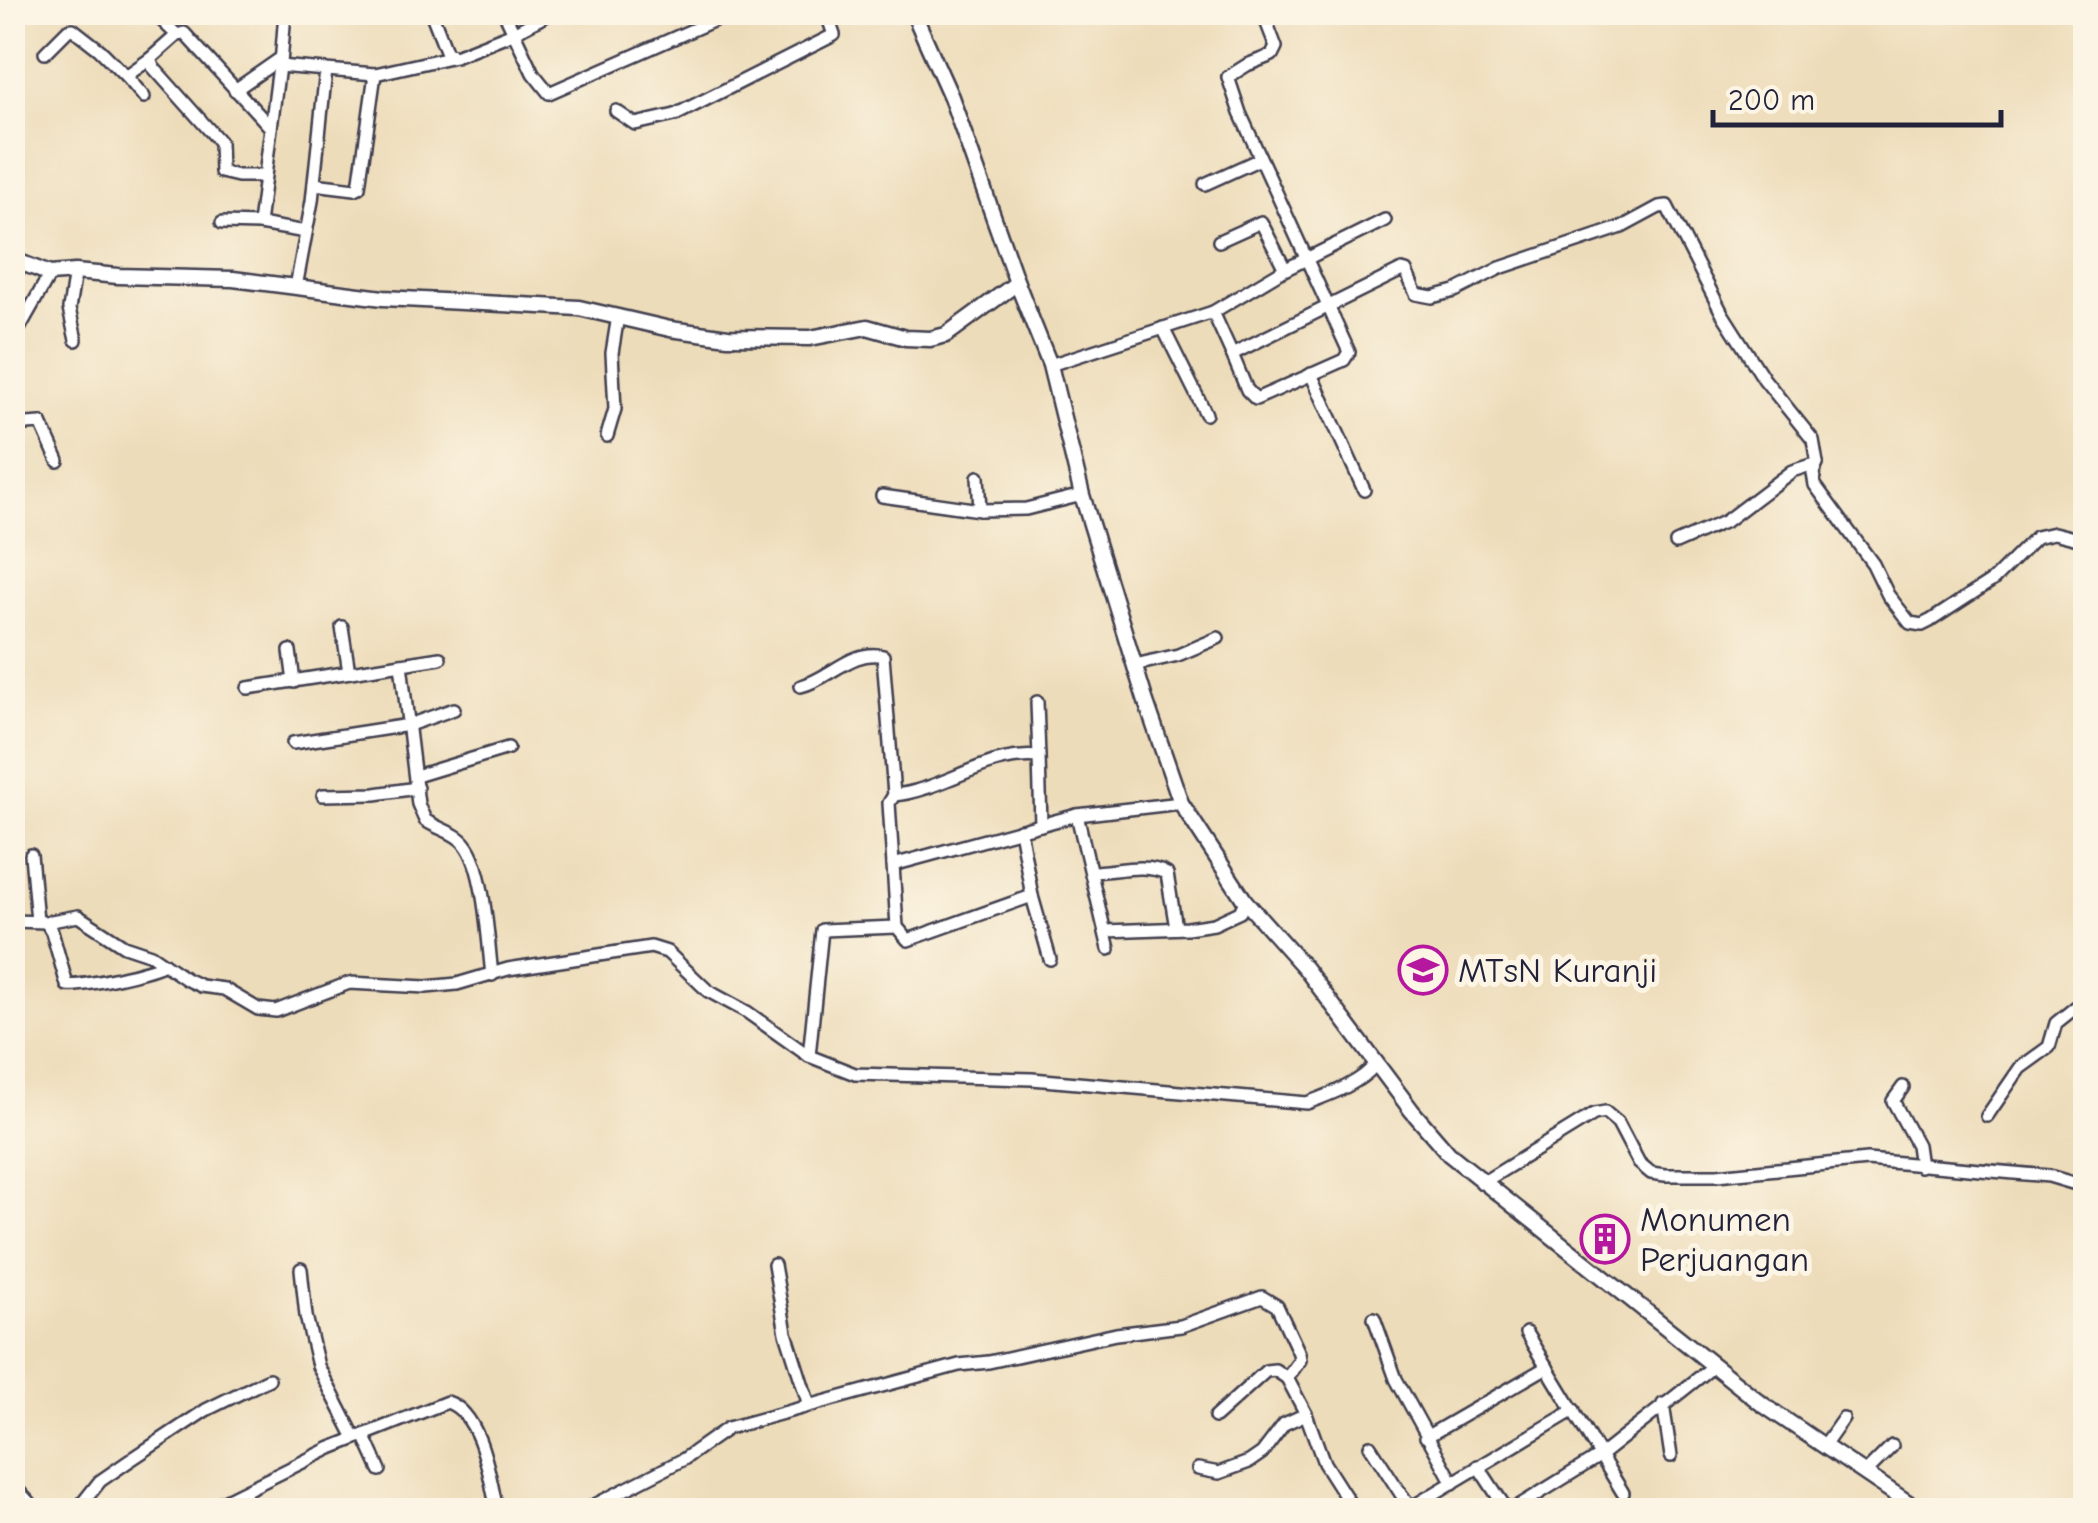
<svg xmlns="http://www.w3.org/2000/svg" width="2098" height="1523" font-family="'Comic Neue',sans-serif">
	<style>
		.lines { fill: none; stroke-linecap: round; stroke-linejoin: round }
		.minor-casing { stroke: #403e4e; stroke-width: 16 }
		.tertiary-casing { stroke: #403e4e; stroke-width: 19 }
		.minor { stroke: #fff; stroke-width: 11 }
		.tertiary { stroke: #fff; stroke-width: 14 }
		.labels { text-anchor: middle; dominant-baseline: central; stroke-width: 10; stroke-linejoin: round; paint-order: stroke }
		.poi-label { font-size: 35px; fill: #22223b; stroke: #fcf5e5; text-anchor: start }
	</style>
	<rect width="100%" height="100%" fill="#fcf5e5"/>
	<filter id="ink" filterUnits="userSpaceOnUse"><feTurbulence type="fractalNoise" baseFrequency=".01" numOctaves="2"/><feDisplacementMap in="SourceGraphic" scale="20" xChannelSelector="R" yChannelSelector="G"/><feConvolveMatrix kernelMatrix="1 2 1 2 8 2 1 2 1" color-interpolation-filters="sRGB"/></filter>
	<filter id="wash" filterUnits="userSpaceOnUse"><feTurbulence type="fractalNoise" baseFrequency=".0048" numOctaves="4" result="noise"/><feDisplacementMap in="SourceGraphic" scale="40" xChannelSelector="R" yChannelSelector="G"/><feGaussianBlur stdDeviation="2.25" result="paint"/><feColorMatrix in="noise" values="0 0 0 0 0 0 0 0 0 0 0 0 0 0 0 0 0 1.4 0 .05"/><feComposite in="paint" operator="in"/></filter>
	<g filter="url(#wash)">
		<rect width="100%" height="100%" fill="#eddcb9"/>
	</g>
	<g filter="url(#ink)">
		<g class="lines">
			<!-- minor casing -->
			<g class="minor-casing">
				<g id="minor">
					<path d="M 153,12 L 177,35"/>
					<path d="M 431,12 L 447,53 L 455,56 L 513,33 L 553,12"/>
					<path d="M 504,12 L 533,73 L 549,93 L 733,12"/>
					<path d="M 45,53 L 68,30 L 73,29 L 100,50 L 126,76 L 150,59"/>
					<path d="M 281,64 L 285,12"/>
					<path d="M 326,70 L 375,74 L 455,56"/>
					<path d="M 126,76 L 144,97"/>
					<path d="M 235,90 L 281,58"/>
					<path d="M 616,111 L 635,124 L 675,115 L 834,35 L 826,12"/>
					<path d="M 271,128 L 279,66 L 326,70 L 312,201 L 296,287"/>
					<path d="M 314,184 L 355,189 L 359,187 L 375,74"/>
					<path d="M 1205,184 L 1260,159"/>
					<path d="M 222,223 L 259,224 L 306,232"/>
					<path d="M 259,224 L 271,128 L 184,33 L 177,35 L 150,59 L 153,67 L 220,142 L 221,172 L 238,176 L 264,176"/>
					<path d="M 1219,241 L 1261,222 L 1285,269"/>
					<path d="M 75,272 L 69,309 L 76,340"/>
					<path d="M 1213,312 L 1232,354 L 1402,270 L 1406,271 L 1416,294 L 1432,297 L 1455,291 L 1500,268 L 1622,227 L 1659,207 L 1667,206 L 1722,313 L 1764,379 L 1813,440 L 1817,463 L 1813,473 L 1815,485 L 1873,564 L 1888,595 L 1910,623 L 1922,625 L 1930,621 L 1993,580 L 2036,537 L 2054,533 L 2086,541"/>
					<path d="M 1163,328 L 1206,414"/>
					<path d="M 12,341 L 50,274"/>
					<path d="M 1232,354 L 1247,390 L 1256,399 L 1344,360 L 1349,352 L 1240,113 L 1228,77 L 1247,65 L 1272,55 L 1276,47 L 1266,21 L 1268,12"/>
					<path d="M 1050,365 L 1213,312 L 1280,272 L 1385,220"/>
					<path d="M 1311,374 L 1364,490"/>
					<path d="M 12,425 L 41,423 L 58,461"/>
					<path d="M 607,436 L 615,409 L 612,353 L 618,316"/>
					<path d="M 978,477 L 980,510"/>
					<path d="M 882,496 L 980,510 L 1026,509 L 1082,495"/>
					<path d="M 1676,543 L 1726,521 L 1792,471 L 1817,463"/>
					<path d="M 342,627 L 349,672"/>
					<path d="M 290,651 L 294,682"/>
					<path d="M 401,664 L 418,804 L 425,820 C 437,829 456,832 465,844 C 485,868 488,943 492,975"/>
					<path d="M 1135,665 L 1178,655 L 1218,638"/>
					<path d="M 801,686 C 828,680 853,648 883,656 L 894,795 C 942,791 989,751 1039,757 L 1041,825"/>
					<path d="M 248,688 L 440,658"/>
					<path d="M 1037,702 L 1039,757"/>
					<path d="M 293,743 L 409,725 L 454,709"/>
					<path d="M 416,776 L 508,748"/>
					<path d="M 323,795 L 375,794 L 417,788"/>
					<path d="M 894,795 L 889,803 L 897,927 L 908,940 L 1032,896 L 1020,830"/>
					<path d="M 1077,815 L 1109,949"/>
					<path d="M 31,855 L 37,921"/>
					<path d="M 893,865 L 1077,815 L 1181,803"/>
					<path d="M 1091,872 C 1114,872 1146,862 1167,874 L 1176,928"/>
					<path d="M 1032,896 L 1050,959"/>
					<path d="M 12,921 L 46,922 L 78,916 L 124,946 L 151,955 L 186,979 L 201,986 L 224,989 L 258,1009 L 276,1011 L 349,983 L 426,987 L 457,984 L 508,969 L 651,947 L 667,952 L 708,991 L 747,1012 L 809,1056 L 855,1074 L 1032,1079 L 1307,1103 C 1329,1095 1364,1082 1377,1062"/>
					<path d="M 46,922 L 52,932 L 67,985 C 78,988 155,971 164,964"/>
					<path d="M 1105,931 L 1187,928 L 1214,924 L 1240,912 L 1245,901"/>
					<path d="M 809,1056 L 822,930 L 897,927"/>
					<path d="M 1903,1087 L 1893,1101 L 1917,1145 L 1920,1166"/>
					<path d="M 1987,1116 L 2020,1068 L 2049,1047 L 2056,1023 L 2086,999"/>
					<path d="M 1482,1183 L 1594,1114 L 1605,1112 L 1618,1123 L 1639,1163 L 1651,1173 L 1665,1175 L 1717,1175 L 1867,1160 L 2049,1176 L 2086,1187"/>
					<path d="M 774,1265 L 786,1333 L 809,1405"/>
					<path d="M 301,1269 L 306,1316 L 318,1366 L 355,1438"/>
					<path d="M 1374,1318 L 1396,1379 L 1453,1483"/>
					<path d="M 1526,1333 L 1623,1493"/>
					<path d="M 1663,1404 L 1671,1456"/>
					<path d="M 1215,1417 L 1266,1371 L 1275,1370 L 1287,1378"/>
					<path d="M 364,1435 L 380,1470"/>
					<path d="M 1426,1437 L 1547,1367"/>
					<path d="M 1370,1446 L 1410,1508 L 1574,1410"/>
					<path d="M 1824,1446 L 1843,1419"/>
					<path d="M 1478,1466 L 1507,1510"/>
					<path d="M 1198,1469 L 1219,1473 L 1249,1462 L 1262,1453 L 1284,1424 L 1306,1414"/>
					<path d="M 1866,1472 L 1892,1446"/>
					<path d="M 12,1484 L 36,1510"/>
					<path d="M 77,1510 L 100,1481 L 129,1461 L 206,1410 L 269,1379"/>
					<path d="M 206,1510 L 331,1448 L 447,1402 C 482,1413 490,1480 497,1510"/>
					<path d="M 585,1510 L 684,1459 L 728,1428 L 959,1365 L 989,1362 L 1116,1334 L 1181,1326 L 1262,1297 L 1277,1306 L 1299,1353 L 1300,1360 L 1287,1378 L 1306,1414 L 1324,1463 L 1354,1510"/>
					<path d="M 1512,1510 L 1601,1455 L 1715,1365"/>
				</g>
			</g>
			<!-- tertiary casing -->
			<g class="tertiary-casing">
				<g id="tertiary">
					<path d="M 913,12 L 951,97 L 1017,283 L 1050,365 L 1082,495 L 1145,699 L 1181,803 L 1245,901 L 1305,968 L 1412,1111 L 1449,1154 L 1762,1404 L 1919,1510"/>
					<path d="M 12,259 L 50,274 L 75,272 L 118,276 L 233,279 L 383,298 L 579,308 L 670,329 L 728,337 L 810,338 L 867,327 L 906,338 L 930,339 L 946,335 L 1017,283"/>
				</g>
			</g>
			<!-- minor -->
			<use href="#minor" class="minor"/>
			<!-- tertiary -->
			<use href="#tertiary" class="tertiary"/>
		</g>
	</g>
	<!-- icons -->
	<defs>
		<g id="school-ring" transform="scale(2.5)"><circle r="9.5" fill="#fcf5e5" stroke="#b5179e" stroke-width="1.5"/><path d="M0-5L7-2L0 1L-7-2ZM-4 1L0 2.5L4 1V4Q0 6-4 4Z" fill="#b5179e"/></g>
		<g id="building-ring" transform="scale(2.5)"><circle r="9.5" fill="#fcf5e5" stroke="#b5179e" stroke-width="1.5"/><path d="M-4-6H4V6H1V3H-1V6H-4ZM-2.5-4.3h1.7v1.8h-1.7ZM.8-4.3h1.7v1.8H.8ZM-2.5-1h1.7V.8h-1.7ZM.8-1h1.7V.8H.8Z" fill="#b5179e"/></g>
	</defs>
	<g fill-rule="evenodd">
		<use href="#school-ring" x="1423" y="970"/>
		<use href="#building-ring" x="1605" y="1239"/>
	</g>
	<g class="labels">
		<!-- poi labels -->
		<g class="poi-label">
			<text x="1458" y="970">MTsN Kuranji</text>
			<text x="1640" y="1219">Monumen<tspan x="1640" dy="40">Perjuangan</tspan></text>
		</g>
	</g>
	<!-- margin -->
	<rect width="2098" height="1523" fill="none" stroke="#fcf5e5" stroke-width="50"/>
	<!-- scale -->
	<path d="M1713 110v15h288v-15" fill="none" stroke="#22223b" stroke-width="5"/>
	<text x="1728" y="110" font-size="30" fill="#22223b" stroke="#fcf5e5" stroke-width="8" paint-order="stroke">200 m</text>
</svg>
